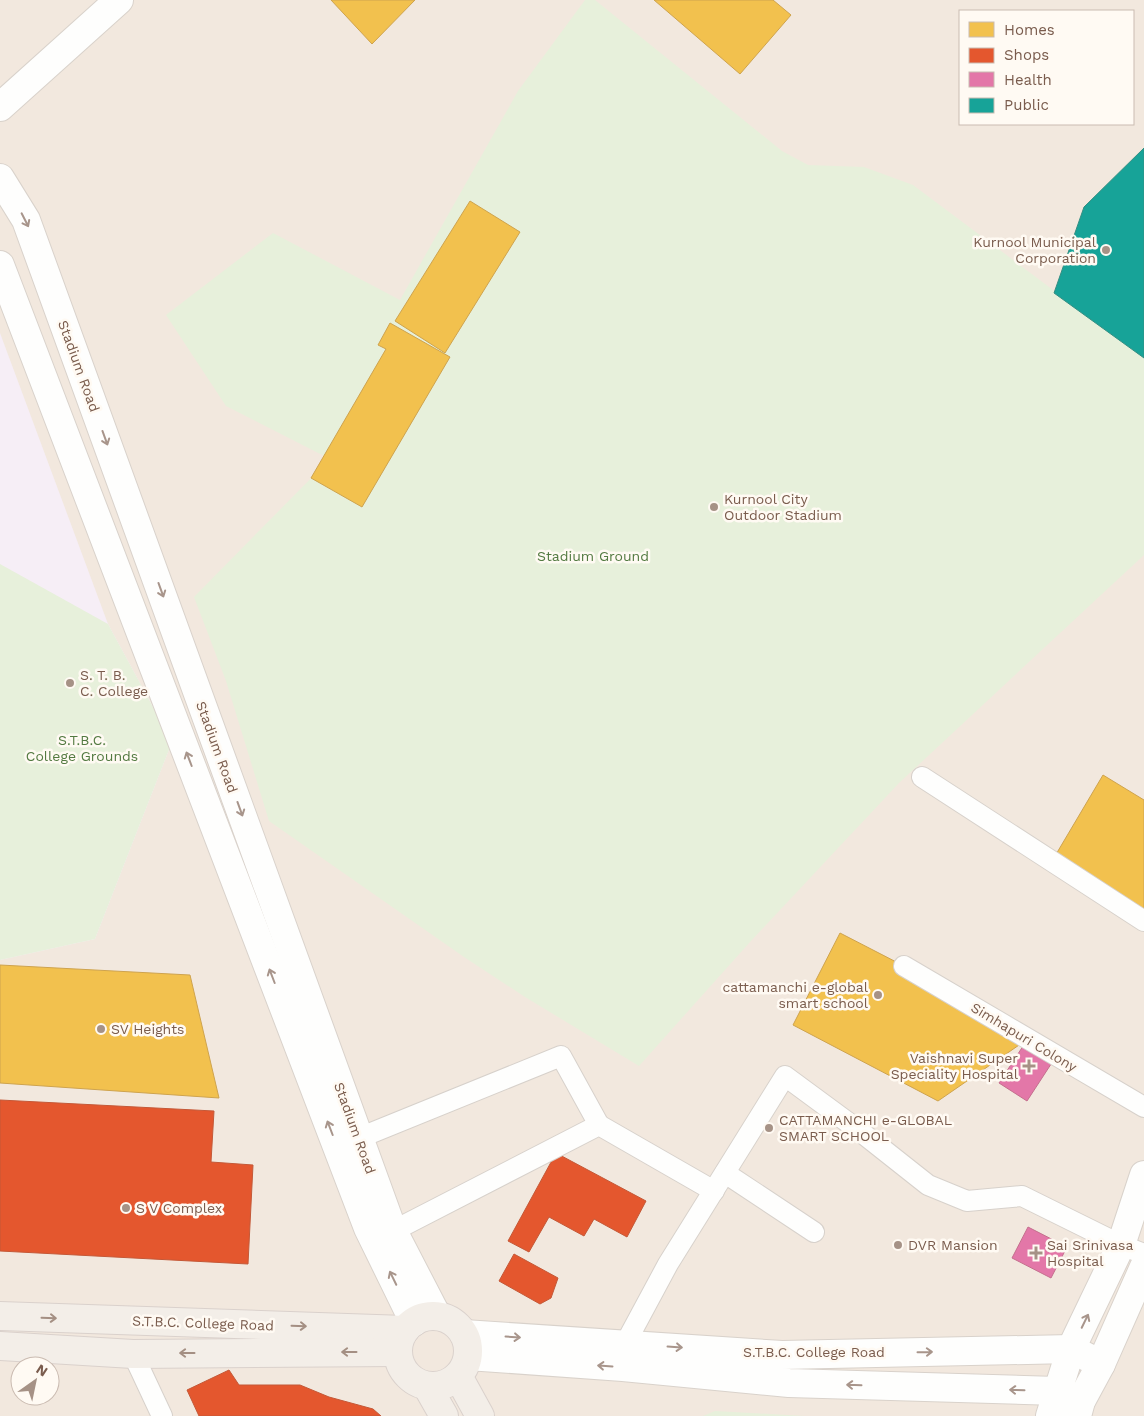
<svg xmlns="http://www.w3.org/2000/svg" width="1144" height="1416" font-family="'Work Sans',sans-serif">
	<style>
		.residential { fill: #f2e8de; fill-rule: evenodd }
		.education { fill: #f6eef6 }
		.green { fill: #e7f0db }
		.homes { fill: #f2c14e; stroke: #cea34e }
		.shops { fill: #e4572e; stroke: #c45837 }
		.health { fill: #e377a8; stroke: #c46f8d }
		.public { fill: #17a398; stroke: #358e82 }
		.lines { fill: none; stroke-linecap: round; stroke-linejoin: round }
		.street-casing { stroke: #d7d1cb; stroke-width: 22 }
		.secondary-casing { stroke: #d9d2cb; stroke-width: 30 }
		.primary-casing { stroke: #dad1cc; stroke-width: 30 }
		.street { stroke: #fefefd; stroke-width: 20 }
		.secondary { stroke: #fefefd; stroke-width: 28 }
		.primary { stroke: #f3eee8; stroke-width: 28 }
		.oneway { stroke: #a8958b }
		.oneway2 { stroke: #a48f83 }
		.poi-dot { fill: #a69286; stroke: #fffaf3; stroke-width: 2 }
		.labels { text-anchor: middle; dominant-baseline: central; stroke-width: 5; stroke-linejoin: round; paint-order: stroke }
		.poi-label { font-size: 14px; fill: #7a5c4d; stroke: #fffaf3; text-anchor: start }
		.street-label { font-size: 14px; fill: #7a5c4d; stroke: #fffaf3 }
		.park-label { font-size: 14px; fill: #537a41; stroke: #fffaf3 }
	</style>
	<rect width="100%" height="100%" fill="#f9f5f0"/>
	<!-- residential -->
	<path class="residential" d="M 0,0 L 1144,0 L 1144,1416 L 0,1416 ZM 960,11 L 1133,11 L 1133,124 L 960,124 ZM 20,1366 L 50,1366 L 50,1396 L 20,1396 Z"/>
	<!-- education -->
	<path class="education" d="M 0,333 L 108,624 L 172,742 L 95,939 L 0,960 Z"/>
	<!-- green -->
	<g class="green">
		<path d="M 585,0 L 595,0 L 782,151 L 808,165 L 864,167 L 913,185 L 1144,358 L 1144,555 L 899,783 L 750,942 L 639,1066 L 525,997 L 464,957 L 269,821 L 226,681 L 194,597 L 330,459 L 226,406 L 166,315 L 273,233 L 400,300 L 518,91 Z"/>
		<path d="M 0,564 L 108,624 L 172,742 L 95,939 L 0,960 Z"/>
		<path d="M 715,1411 L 805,1416 L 703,1416 Z"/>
	</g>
	<!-- homes -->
	<g class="homes">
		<path d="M 331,0 L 415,0 L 372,44 Z"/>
		<path d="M 654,0 L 773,0 L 791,15 L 740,74 Z"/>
		<path d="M 470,201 L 520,232 L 445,353 L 395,321 Z"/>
		<path d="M 390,323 L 450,357 L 362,507 L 311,478 L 386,349 L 378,345 Z"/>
		<path d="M 1103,775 L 1144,800 L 1144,909 L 1055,856 Z"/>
		<path d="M 840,933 L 904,966 L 1022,1043 L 938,1101 L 793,1025 Z"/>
		<path d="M 0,965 L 190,975 L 219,1098 L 0,1083 Z"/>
	</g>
	<!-- shops -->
	<g class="shops">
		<path d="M 0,1100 L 214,1111 L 211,1162 L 253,1165 L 248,1264 L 0,1251 Z"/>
		<path d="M 556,1153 L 646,1201 L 627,1237 L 594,1219 L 584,1236 L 549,1217 L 529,1252 L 508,1241 Z"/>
		<path d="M 514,1254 L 558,1278 L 551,1298 L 540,1304 L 499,1281 Z"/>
		<path d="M 229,1370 L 239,1385 L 300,1385 L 329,1397 L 373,1409 L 381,1416 L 199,1416 L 187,1390 Z"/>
	</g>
	<!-- health -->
	<g class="health">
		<path d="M 1027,1040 L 1055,1058 L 1027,1101 L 999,1083 Z"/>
		<path d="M 1028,1227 L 1067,1247 L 1051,1278 L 1012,1258 Z"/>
	</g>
	<!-- public -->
	<path class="public" d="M 1144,148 L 1144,358 L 1054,293 L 1084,207 Z"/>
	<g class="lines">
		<!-- street casing -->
		<g class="street-casing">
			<g id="street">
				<path d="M 922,777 L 1144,921"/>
				<path d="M 904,966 L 1144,1107"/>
				<path d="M 359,1138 L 561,1056 L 599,1125"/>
				<path d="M 725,1173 L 814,1232"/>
				<path d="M 393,1231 L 599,1125 L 714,1191"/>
				<path d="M 625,1344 L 668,1264 L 785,1076 L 861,1132 L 928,1185 L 967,1201 L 1022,1196 L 1121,1245 L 1144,1254"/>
				<path d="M 133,1354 L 162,1416"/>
			</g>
		</g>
		<!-- secondary casing -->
		<g class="secondary-casing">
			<g id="secondary">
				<path d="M 0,107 L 119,0"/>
				<path d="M 0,178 L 26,220 L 393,1231 L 437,1316"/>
				<path d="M 0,265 L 368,1228 L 414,1322"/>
				<path d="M 464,1334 L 782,1355 L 1071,1349 L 1101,1364"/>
				<path d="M 468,1356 L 623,1367 L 789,1383 L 1057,1391 L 1081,1401"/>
				<path d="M 1050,1416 L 1071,1349 L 1121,1245 L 1144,1175"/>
				<path d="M 1077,1416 L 1081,1401 L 1101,1364 L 1144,1267"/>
			</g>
		</g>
		<!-- primary casing -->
		<g class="primary-casing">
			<g id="primary">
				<path d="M 0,1316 L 405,1330"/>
				<circle cx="433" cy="1351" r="35"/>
				<path d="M 0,1346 L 133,1354 L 398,1352"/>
				<path d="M 458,1376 L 480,1416"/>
				<path d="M 427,1386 L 444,1416"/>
			</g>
		</g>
		<!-- street -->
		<use href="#street" class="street"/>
		<!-- secondary -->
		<use href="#secondary" class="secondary"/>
		<!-- primary -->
		<use href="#primary" class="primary"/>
	</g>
	<!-- one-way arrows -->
	<defs><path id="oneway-shaft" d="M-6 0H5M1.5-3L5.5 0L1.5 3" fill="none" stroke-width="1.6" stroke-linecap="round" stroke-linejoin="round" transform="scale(1.25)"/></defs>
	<g class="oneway">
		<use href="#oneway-shaft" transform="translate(25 220) rotate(63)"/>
		<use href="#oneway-shaft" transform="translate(105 438) rotate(70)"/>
		<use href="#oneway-shaft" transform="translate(161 590) rotate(70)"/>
		<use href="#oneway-shaft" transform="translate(189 759) rotate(-111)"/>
		<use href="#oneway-shaft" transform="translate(240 809) rotate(70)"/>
		<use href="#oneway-shaft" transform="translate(272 976) rotate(-111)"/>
		<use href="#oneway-shaft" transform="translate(330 1128) rotate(-111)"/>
		<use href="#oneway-shaft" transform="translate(393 1278) rotate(-116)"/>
		<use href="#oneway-shaft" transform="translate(1085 1321) rotate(-64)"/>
		<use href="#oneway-shaft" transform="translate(513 1337) rotate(4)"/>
		<use href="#oneway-shaft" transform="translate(675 1347) rotate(4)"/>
		<use href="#oneway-shaft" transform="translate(925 1352) rotate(-1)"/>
		<use href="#oneway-shaft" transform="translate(605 1366) rotate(-176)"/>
		<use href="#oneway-shaft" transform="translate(854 1385) rotate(-178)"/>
		<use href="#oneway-shaft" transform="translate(1017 1390) rotate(-178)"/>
	</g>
	<g class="oneway2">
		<use href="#oneway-shaft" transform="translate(49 1318) rotate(2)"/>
		<use href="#oneway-shaft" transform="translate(299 1326) rotate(2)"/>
		<use href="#oneway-shaft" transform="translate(349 1352) rotate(180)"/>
		<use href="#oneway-shaft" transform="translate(187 1353) rotate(180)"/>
	</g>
	<!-- markers -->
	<g class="poi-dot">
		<circle cx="1106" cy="250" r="5"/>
		<circle cx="714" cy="507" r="5"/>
		<circle cx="70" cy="683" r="5"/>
		<circle cx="878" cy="995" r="5"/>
		<circle cx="101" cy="1029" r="5"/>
		<path d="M1026.5 1058.5h5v5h5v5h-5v5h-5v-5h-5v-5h5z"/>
		<circle cx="769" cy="1128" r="5"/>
		<circle cx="126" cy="1208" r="5"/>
		<circle cx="898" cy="1245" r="5"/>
		<path d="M1033.5 1245.5h5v5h5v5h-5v5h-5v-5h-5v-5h5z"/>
	</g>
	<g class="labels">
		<!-- poi labels -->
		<g class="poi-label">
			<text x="1096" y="242" text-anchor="end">Kurnool Municipal<tspan x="1096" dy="16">Corporation</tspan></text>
			<text x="724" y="499">Kurnool City<tspan x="724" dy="16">Outdoor Stadium</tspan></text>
			<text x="80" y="675">S. T. B.<tspan x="80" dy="16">C. College</tspan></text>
			<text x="868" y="987" text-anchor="end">cattamanchi e-global<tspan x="868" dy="16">smart school</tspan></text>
			<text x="111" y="1029">SV Heights</text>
			<text x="1018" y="1058" text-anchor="end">Vaishnavi Super<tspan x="1018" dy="16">Speciality Hospital</tspan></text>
			<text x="779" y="1120">CATTAMANCHI e-GLOBAL<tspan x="779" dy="16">SMART SCHOOL</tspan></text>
			<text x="136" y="1208">S V Complex</text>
			<text x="908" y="1245">DVR Mansion</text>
			<text x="1047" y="1245">Sai Srinivasa<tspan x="1047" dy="16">Hospital</tspan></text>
		</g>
		<!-- street labels -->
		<g class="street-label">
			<text transform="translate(79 366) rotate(70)">Stadium Road</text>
			<text transform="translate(217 747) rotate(70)">Stadium Road</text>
			<text transform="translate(1024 1037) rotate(31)">Simhapuri Colony</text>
			<text transform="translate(355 1128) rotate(70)">Stadium Road</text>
			<text transform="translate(203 1323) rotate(2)">S.T.B.C. College Road</text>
			<text x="814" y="1352">S.T.B.C. College Road</text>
		</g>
		<!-- park labels -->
		<g class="park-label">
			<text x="593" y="556">Stadium Ground</text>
			<text x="82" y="740">S.T.B.C.<tspan x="82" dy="16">College Grounds</tspan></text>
		</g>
	</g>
	<!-- legend -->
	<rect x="959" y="10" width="175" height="115" fill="#fffaf3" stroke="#cabbb1"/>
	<rect x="969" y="22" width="25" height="15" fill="#f2c14e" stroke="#cabbb1"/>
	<text x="1004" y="35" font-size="15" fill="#7a5c4d">Homes</text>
	<rect x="969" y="48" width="25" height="15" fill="#e4572e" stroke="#cabbb1"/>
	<text x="1004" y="60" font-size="15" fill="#7a5c4d">Shops</text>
	<rect x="969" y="72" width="25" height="15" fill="#e377a8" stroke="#cabbb1"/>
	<text x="1004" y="85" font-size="15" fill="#7a5c4d">Health</text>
	<rect x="969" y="98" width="25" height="15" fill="#17a398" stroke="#cabbb1"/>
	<text x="1004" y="110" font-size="15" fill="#7a5c4d">Public</text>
	<!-- north arrow -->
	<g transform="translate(35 1381) rotate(33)"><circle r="24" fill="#fffaf3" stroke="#cabbb1"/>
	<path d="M0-4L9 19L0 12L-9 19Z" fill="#a69286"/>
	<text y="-8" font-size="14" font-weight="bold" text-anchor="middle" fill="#7a5c4d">N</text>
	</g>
</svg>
